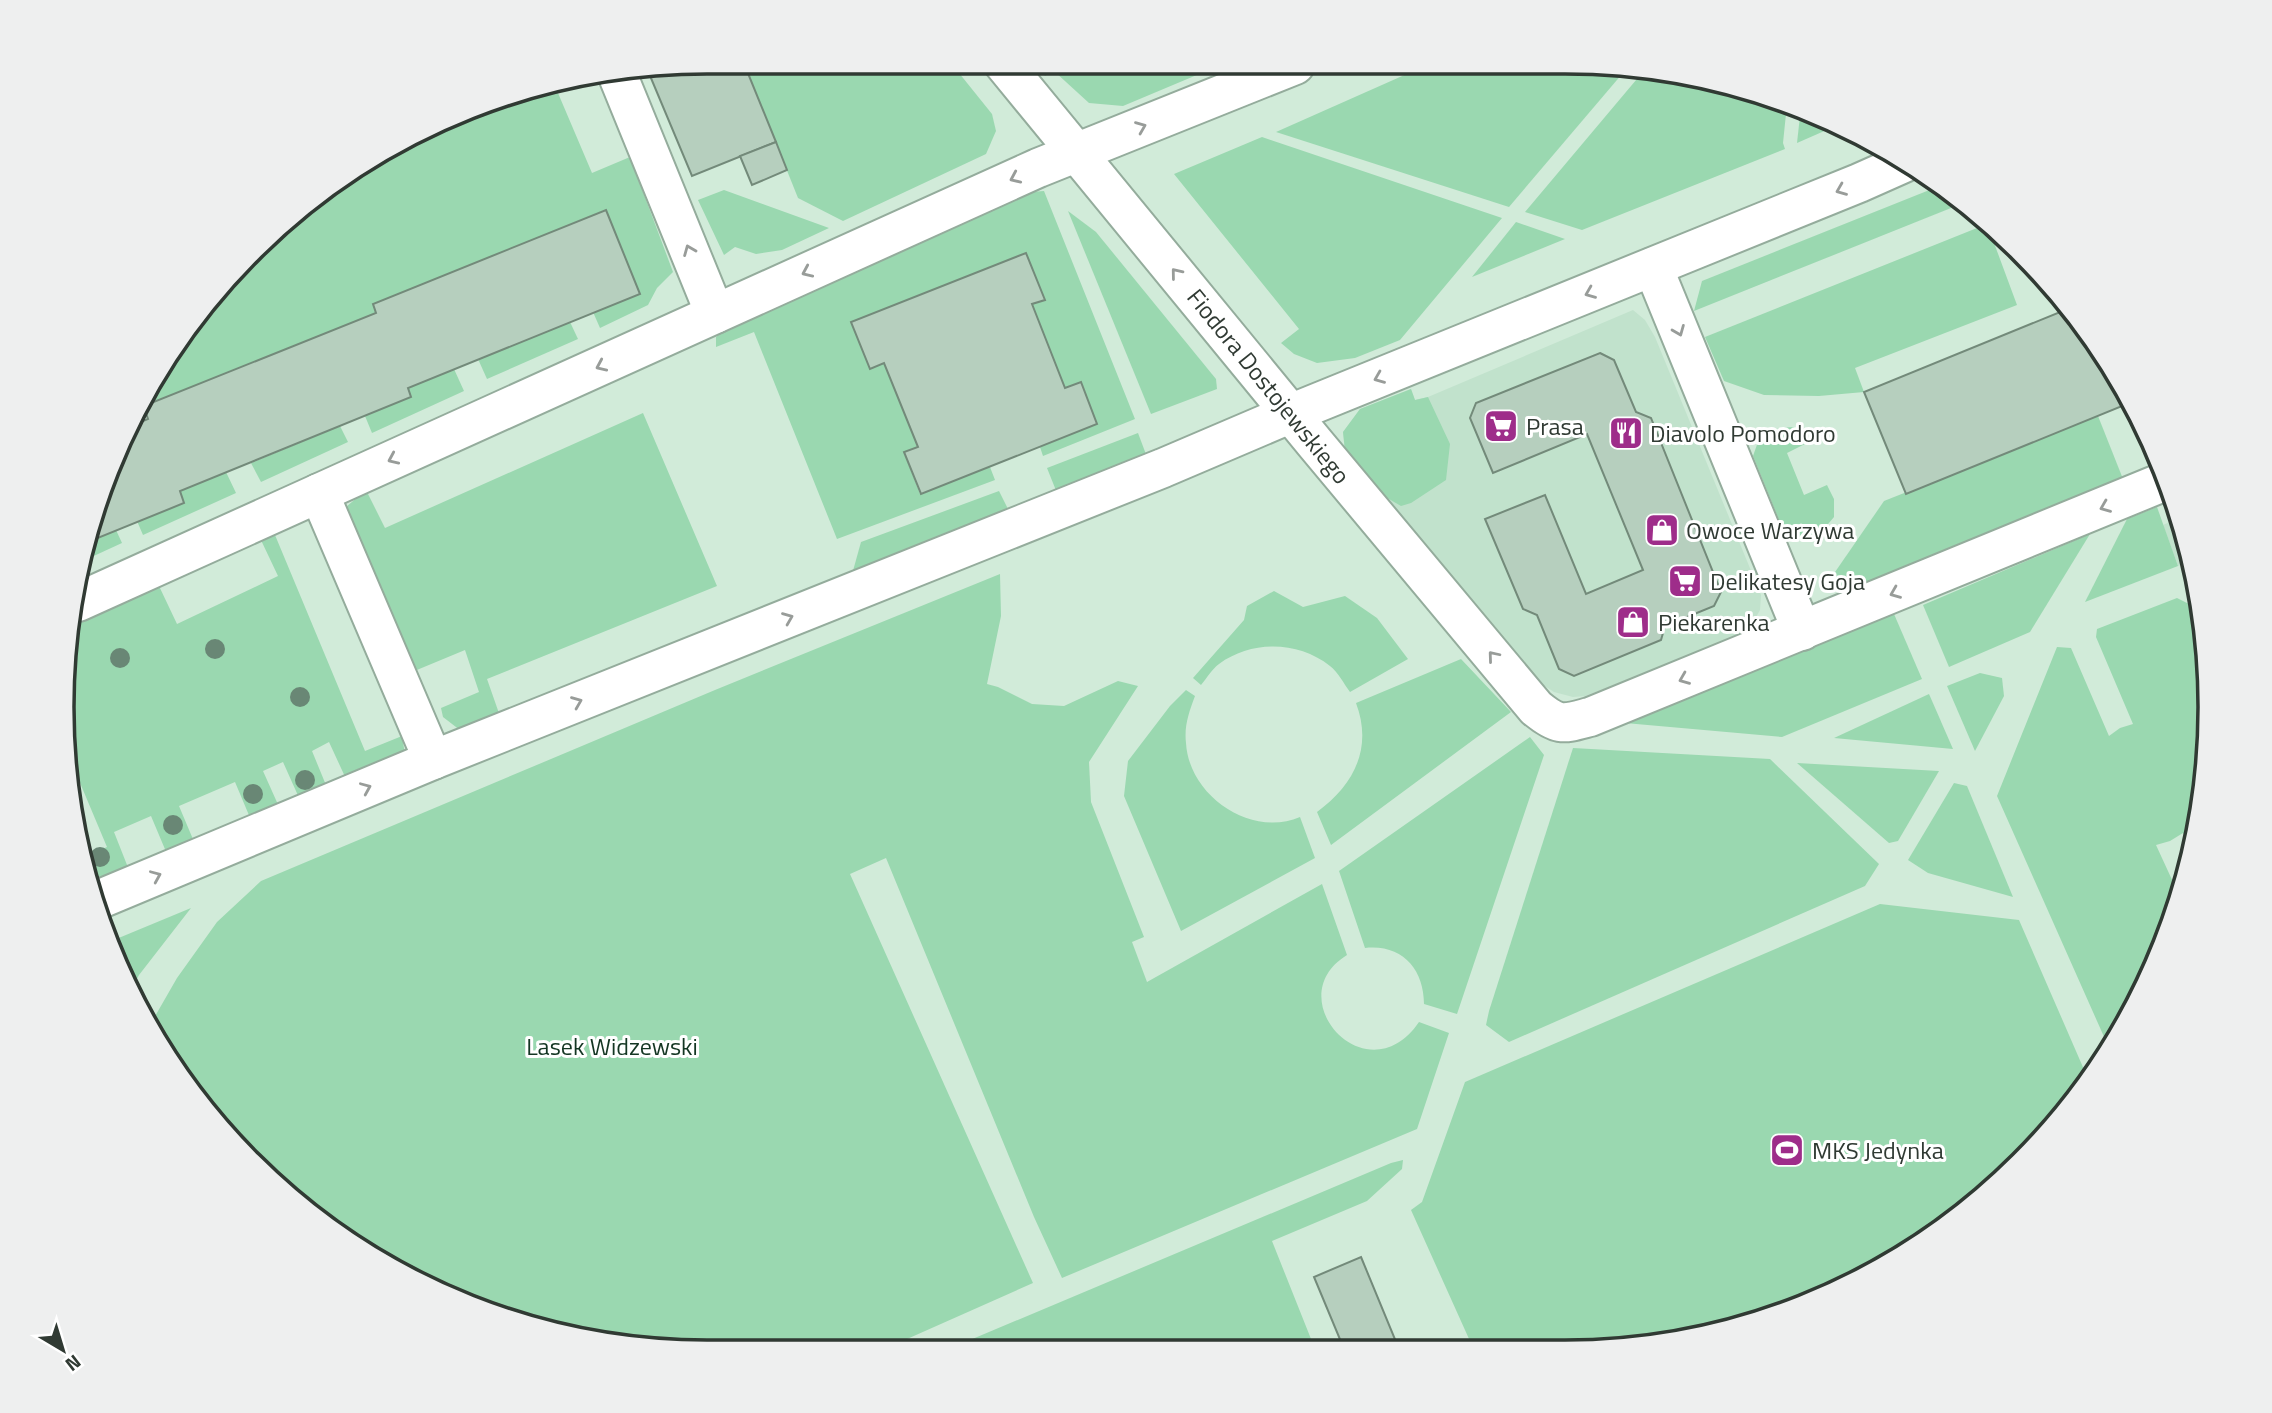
<svg xmlns="http://www.w3.org/2000/svg" width="2272" height="1413" font-family="'Titillium Web',sans-serif">
	<style>
		.built { fill: #c1e2cc }
		.green { fill: #9ad8b0 }
		.building { fill: #b6cfbe; stroke: #738a7a; stroke-width: 2 }
		.lines { fill: none; stroke-linecap: round; stroke-linejoin: round }
		.minor-casing { stroke: #94ac9c; stroke-width: 42 }
		.minor { stroke: #fff; stroke-width: 38 }
		.tree { fill: #698775 }
		.oneway { stroke: #989c99 }
		.labels { text-anchor: middle; dominant-baseline: central; stroke-width: 6; stroke-linejoin: round; paint-order: stroke }
		.street-label { font-size: 24px; fill: #303a33; stroke: #fff }
		.poi-label { font-size: 24px; fill: #303a33; stroke: #fff; text-anchor: start }
		.park-label { font-size: 24px; fill: #143623; stroke: #fff }
		.rim { fill: none; stroke: #303a33; stroke-width: 3.5 }
	</style>
	<rect width="100%" height="100%" fill="#d1ebd9"/>
	<!-- built -->
	<g class="built">
		<path d="M 1633,310 L 1645,320 L 1655,337 L 1761,595 L 1760,610 L 1751,626 L 1739,638 L 1585,696 L 1573,697 L 1554,692 L 1525,673 L 1345,451 L 1343,432 L 1360,409 L 1411,389 L 1415,400 L 1428,397 Z"/>
		<path d="M 2181,517 L 2191,561 L 2178,566 L 2163,525 Z"/>
	</g>
	<!-- green -->
	<g class="green">
		<path d="M 743,61 L 951,63 L 992,114 L 996,131 L 986,154 L 843,221 L 798,198 Z"/>
		<path d="M 1034,63 L 1223,64 L 1123,106 L 1089,103 L 1054,71 L 1045,76 Z"/>
		<path d="M 1427,65 L 1628,67 L 1509,207 L 1276,132 Z"/>
		<path d="M 1647,67 L 1787,104 L 1783,143 L 1785,149 L 1582,230 L 1525,212 Z"/>
		<path d="M 555,86 L 592,173 L 630,157 L 673,272 L 657,288 L 648,305 L 600,328 L 593,312 L 605,210 L 374,304 L 376,313 L 146,405 L 194,314 L 314,194 L 499,95 Z"/>
		<path d="M 1801,107 L 1812,110 L 1838,125 L 1797,143 Z"/>
		<path d="M 1262,137 L 1502,218 L 1400,340 L 1355,358 L 1317,363 L 1294,354 L 1281,343 L 1299,329 L 1174,174 Z"/>
		<path d="M 1942,185 L 1958,194 L 1966,202 L 1694,311 L 1702,281 Z"/>
		<path d="M 724,190 L 829,228 L 782,250 L 756,254 L 735,247 L 724,255 L 698,200 Z"/>
		<path d="M 1044,191 L 1135,419 L 1043,456 L 1040,447 L 1097,424 L 1065,388 L 1032,304 L 1044,299 L 1026,253 L 851,322 L 870,369 L 884,363 L 918,447 L 904,453 L 920,494 L 990,467 L 995,480 L 837,539 L 754,332 L 716,347 L 716,337 L 723,331 L 1031,192 Z"/>
		<path d="M 1068,211 L 1096,232 L 1216,379 L 1217,389 L 1151,414 Z"/>
		<path d="M 1516,222 L 1565,239 L 1472,277 Z"/>
		<path d="M 1987,224 L 2017,305 L 1855,368 L 1864,392 L 1819,396 L 1764,395 L 1724,381 L 1705,337 Z"/>
		<path d="M 570,322 L 578,339 L 487,379 L 478,359 Z"/>
		<path d="M 454,369 L 464,391 L 372,433 L 365,416 L 411,397 L 408,388 Z"/>
		<path d="M 1411,389 L 1415,400 L 1428,397 L 1450,444 L 1446,480 L 1411,503 L 1401,506 L 1370,488 L 1345,451 L 1343,432 L 1360,409 Z"/>
		<path d="M 643,413 L 717,586 L 487,679 L 501,719 L 465,734 L 443,717 L 441,708 L 479,692 L 465,650 L 412,672 L 346,507 L 366,490 L 385,528 Z"/>
		<path d="M 2098,416 L 2123,479 L 1853,589 L 1843,590 L 1833,585 L 1833,575 L 1884,501 Z"/>
		<path d="M 340,426 L 348,442 L 261,482 L 251,463 Z"/>
		<path d="M 1794,427 L 1802,430 L 1809,442 L 1787,453 L 1804,495 L 1827,485 L 1834,499 L 1834,517 L 1818,536 L 1808,538 L 1793,536 L 1781,525 L 1753,456 L 1759,439 L 1779,428 Z"/>
		<path d="M 1138,433 L 1147,457 L 1057,493 L 1047,468 Z"/>
		<path d="M 226,472 L 236,493 L 143,535 L 137,521 L 184,503 L 180,491 Z"/>
		<path d="M 999,491 L 1010,513 L 851,578 L 861,542 Z"/>
		<path d="M 2157,507 L 2178,566 L 2085,602 L 2127,519 Z"/>
		<path d="M 116,530 L 122,543 L 85,560 L 88,542 Z"/>
		<path d="M 2090,534 L 2030,632 L 1949,667 L 1923,605 Z"/>
		<path d="M 275,535 L 365,751 L 402,736 L 405,754 L 347,781 L 329,742 L 312,751 L 328,790 L 300,800 L 283,762 L 263,771 L 280,809 L 251,820 L 235,782 L 179,806 L 195,844 L 167,854 L 151,816 L 114,832 L 129,870 L 91,886 L 86,856 L 107,847 L 70,759 L 61,706 L 75,620 L 159,586 L 177,624 L 278,576 L 260,538 Z"/>
		<path d="M 1000,574 L 1001,616 L 987,684 L 998,687 L 1032,704 L 1064,706 L 1118,681 L 1138,686 L 1089,762 L 1091,802 L 1144,937 L 1132,942 L 1147,982 L 1322,884 L 1347,955 C 1277,998 1367,1098 1419,1022 L 1449,1033 L 1417,1129 L 1062,1278 L 1034,1217 L 886,858 L 850,874 L 1033,1283 L 889,1347 L 623,1346 L 460,1303 L 314,1219 L 170,1065 L 150,1025 L 177,978 L 217,922 L 261,881 L 715,690 Z"/>
		<path d="M 1274,591 L 1303,607 L 1345,596 L 1377,618 L 1408,659 L 1350,692 C 1344,684 1338,672 1330,666 C 1298,641 1252,640 1219,664 C 1212,669 1207,678 1201,685 L 1193,678 L 1244,620 L 1247,606 Z"/>
		<path d="M 2177,598 L 2195,607 L 2205,631 L 2209,748 L 2192,854 L 2183,833 L 2170,841 L 2156,845 L 2179,895 L 2181,895 L 2144,992 L 2109,1048 L 1997,796 L 2057,647 L 2071,648 L 2109,736 L 2120,728 L 2133,724 L 2096,637 L 2097,629 Z"/>
		<path d="M 1894,614 L 1922,679 L 1782,737 L 1625,723 Z"/>
		<path d="M 1461,659 L 1511,712 L 1331,845 L 1317,812 C 1354,785 1373,748 1356,703 Z"/>
		<path d="M 1980,673 L 2002,678 L 2004,696 L 1975,751 L 1947,686 Z"/>
		<path d="M 1186,690 L 1195,696 C 1189,712 1184,726 1186,743 C 1189,796 1251,838 1300,817 L 1315,858 L 1181,931 L 1124,796 L 1128,761 L 1170,706 Z"/>
		<path d="M 1929,694 L 1953,749 L 1834,738 Z"/>
		<path d="M 1530,737 L 1544,755 L 1457,1014 L 1424,1004 C 1424,969 1402,944 1365,948 L 1339,871 Z"/>
		<path d="M 1573,748 L 1770,759 L 1879,864 L 1865,886 L 1509,1042 L 1486,1025 L 1489,1011 Z"/>
		<path d="M 1797,763 L 1939,771 L 1898,841 L 1889,843 Z"/>
		<path d="M 1954,783 L 1967,786 L 2013,897 L 1928,873 L 1908,860 Z"/>
		<path d="M 1880,904 L 2019,920 L 2089,1081 L 2078,1099 L 1991,1191 L 1888,1265 L 1773,1318 L 1608,1350 L 1474,1350 L 1411,1210 L 1422,1202 L 1465,1082 Z"/>
		<path d="M 191,908 L 139,975 L 132,988 L 109,942 Z"/>
		<path d="M 1403,1160 L 1402,1169 L 1367,1201 L 1272,1241 L 1315,1349 L 1037,1348 L 1034,1340 L 1016,1348 L 951,1348 L 1391,1163 Z"/>
	</g>
	<!-- building -->
	<g class="building">
		<path d="M 706,61 L 743,61 L 776,142 L 692,176 L 648,71 Z"/>
		<path d="M 776,142 L 787,170 L 752,185 L 740,156 Z"/>
		<path d="M 606,210 L 640,294 L 408,388 L 411,397 L 180,491 L 184,503 L 88,542 L 95,499 L 136,424 L 148,419 L 144,408 L 146,405 L 376,313 L 373,304 Z"/>
		<path d="M 1026,253 L 1045,300 L 1032,304 L 1065,388 L 1081,382 L 1097,424 L 921,494 L 904,452 L 918,447 L 884,363 L 870,369 L 851,322 Z"/>
		<path d="M 2070,308 L 2124,384 L 2132,402 L 1906,494 L 1864,392 Z"/>
		<path d="M 1600,353 L 1614,360 L 1636,412 L 1651,418 L 1721,592 L 1714,606 L 1665,626 L 1661,640 L 1574,676 L 1559,669 L 1537,615 L 1523,609 L 1485,519 L 1545,495 L 1586,594 L 1643,570 L 1587,434 L 1493,473 L 1470,418 L 1476,403 Z"/>
		<path d="M 1361,1257 L 1399,1349 L 1344,1349 L 1314,1277 Z"/>
	</g>
	<g class="lines">
		<!-- minor casing -->
		<g class="minor-casing">
			<g id="minor">
				<path d="M 1003,63 L 1314,442 L 1536,708 C 1559,727 1563,724 1590,717 L 2168,480"/>
				<path d="M 618,76 L 715,314"/>
				<path d="M 1653,267 L 1802,631"/>
				<path d="M 319,493 L 433,760"/>
				<path d="M 78,602 L 1038,168 L 1295,65"/>
				<path d="M 93,902 L 433,760 L 1163,468 L 1292,413 L 1859,183 L 1904,163"/>
			</g>
		</g>
		<!-- minor -->
		<use href="#minor" class="minor"/>
	</g>
	<!-- trees -->
	<g class="tree">
		<circle cx="215" cy="649" r="10"/>
		<circle cx="120" cy="658" r="10"/>
		<circle cx="300" cy="697" r="10"/>
		<circle cx="305" cy="780" r="10"/>
		<circle cx="253" cy="794" r="10"/>
		<circle cx="173" cy="825" r="10"/>
		<circle cx="100" cy="857" r="10"/>
	</g>
	<!-- one-way arrows -->
	<defs><path id="oneway-chevron" d="M-2-3.5L2.5 0L-2 3.5" fill="none" stroke-width="1.6" stroke-linecap="round" stroke-linejoin="round" transform="scale(1.75)"/></defs>
	<g class="oneway">
		<use href="#oneway-chevron" transform="translate(1141 127) rotate(-22)"/>
		<use href="#oneway-chevron" transform="translate(1015 178) rotate(156)"/>
		<use href="#oneway-chevron" transform="translate(1841 190) rotate(158)"/>
		<use href="#oneway-chevron" transform="translate(689 250) rotate(-112)"/>
		<use href="#oneway-chevron" transform="translate(807 272) rotate(156)"/>
		<use href="#oneway-chevron" transform="translate(1176 273) rotate(-129)"/>
		<use href="#oneway-chevron" transform="translate(1590 293) rotate(158)"/>
		<use href="#oneway-chevron" transform="translate(1679 331) rotate(68)"/>
		<use href="#oneway-chevron" transform="translate(601 366) rotate(156)"/>
		<use href="#oneway-chevron" transform="translate(1379 378) rotate(158)"/>
		<use href="#oneway-chevron" transform="translate(393 459) rotate(156)"/>
		<use href="#oneway-chevron" transform="translate(2105 507) rotate(158)"/>
		<use href="#oneway-chevron" transform="translate(1895 593) rotate(158)"/>
		<use href="#oneway-chevron" transform="translate(788 618) rotate(-22)"/>
		<use href="#oneway-chevron" transform="translate(1493 656) rotate(-130)"/>
		<use href="#oneway-chevron" transform="translate(1684 679) rotate(158)"/>
		<use href="#oneway-chevron" transform="translate(577 702) rotate(-22)"/>
		<use href="#oneway-chevron" transform="translate(366 788) rotate(-23)"/>
		<use href="#oneway-chevron" transform="translate(156 876) rotate(-23)"/>
	</g>
	<!-- icons -->
	<defs>
		<g id="supermarket-square" transform="scale(1.75)"><rect x="-9" y="-9" width="18" height="18" rx="4" fill="#9e2d8a" stroke="#fff"/><path d="M-6-5.5h2.5l.6 2H6L4.5 2H-2.5L-4.4-4H-6ZM-1.5 3.2a1.3 1.3 0 1 0 .1 0ZM3 3.2a1.3 1.3 0 1 0 .1 0Z" fill="#fff"/></g>
		<g id="restaurant-square" transform="scale(1.75)"><rect x="-9" y="-9" width="18" height="18" rx="4" fill="#9e2d8a" stroke="#fff"/><path d="M-5-6h1v4h1v-4h1v4h1v-4h1v5L-1.5 .5V6h-2V.5L-5-1ZM5-6V6H3V1.5H1.5Q1.5-4 5-6Z" fill="#fff"/></g>
		<g id="shop-square" transform="scale(1.75)"><rect x="-9" y="-9" width="18" height="18" rx="4" fill="#9e2d8a" stroke="#fff"/><path d="M-5-2.5h2.3a2.7 3.5 0 0 1 5.4 0H5L5.5 6h-11ZM-1.5-2.5h3a1.5 2.3 0 0 0-3 0Z" fill="#fff"/></g>
		<g id="stadium-square" transform="scale(1.75)"><rect x="-9" y="-9" width="18" height="18" rx="4" fill="#9e2d8a" stroke="#fff"/><path d="M0-5a6.5 5 0 1 0 0 10a6.5 5 0 1 0 0-10ZM-3.5-1.8h7v3.6h-7Z" fill="#fff"/></g>
	</defs>
	<g fill-rule="evenodd">
		<use href="#supermarket-square" x="1501" y="426"/>
		<use href="#restaurant-square" x="1626" y="433"/>
		<use href="#shop-square" x="1662" y="530"/>
		<use href="#supermarket-square" x="1685" y="581"/>
		<use href="#shop-square" x="1633" y="622"/>
		<use href="#stadium-square" x="1787" y="1150"/>
	</g>
	<g class="labels">
		<!-- street labels -->
		<g class="street-label">
			<text transform="translate(1269 386) rotate(51)">Fiodora Dostojewskiego</text>
		</g>
		<!-- poi labels -->
		<g class="poi-label">
			<text x="1526" y="426">Prasa</text>
			<text x="1650" y="433">Diavolo Pomodoro</text>
			<text x="1686" y="530">Owoce Warzywa</text>
			<text x="1710" y="581">Delikatesy Goja</text>
			<text x="1658" y="622">Piekarenka</text>
			<text x="1812" y="1150">MKS Jedynka</text>
		</g>
		<!-- park labels -->
		<g class="park-label">
			<text x="612" y="1046">Lasek Widzewski</text>
		</g>
	</g>
	<!-- crop -->
	<path d="M0 0H2272V1413H0ZM707 74H1565A633 633 0 0 1 2198 707V707A633 633 0 0 1 1565 1340H707A633 633 0 0 1 74 707V707A633 633 0 0 1 707 74Z" fill="#eeefef" fill-rule="evenodd"/>
	<path class="rim" d="M707 74H1565A633 633 0 0 1 2198 707V707A633 633 0 0 1 1565 1340H707A633 633 0 0 1 74 707V707A633 633 0 0 1 707 74Z"/>
	<!-- north arrow -->
	<g transform="translate(63 1350) rotate(142)" stroke="#ffffff" stroke-width="5" paint-order="stroke">
	<path d="M0-5L12 26L0 18L-12 26Z" fill="#303a33"/>
	<text y="-10" font-size="19" font-weight="bold" text-anchor="middle" fill="#303a33">N</text>
	</g>
</svg>
